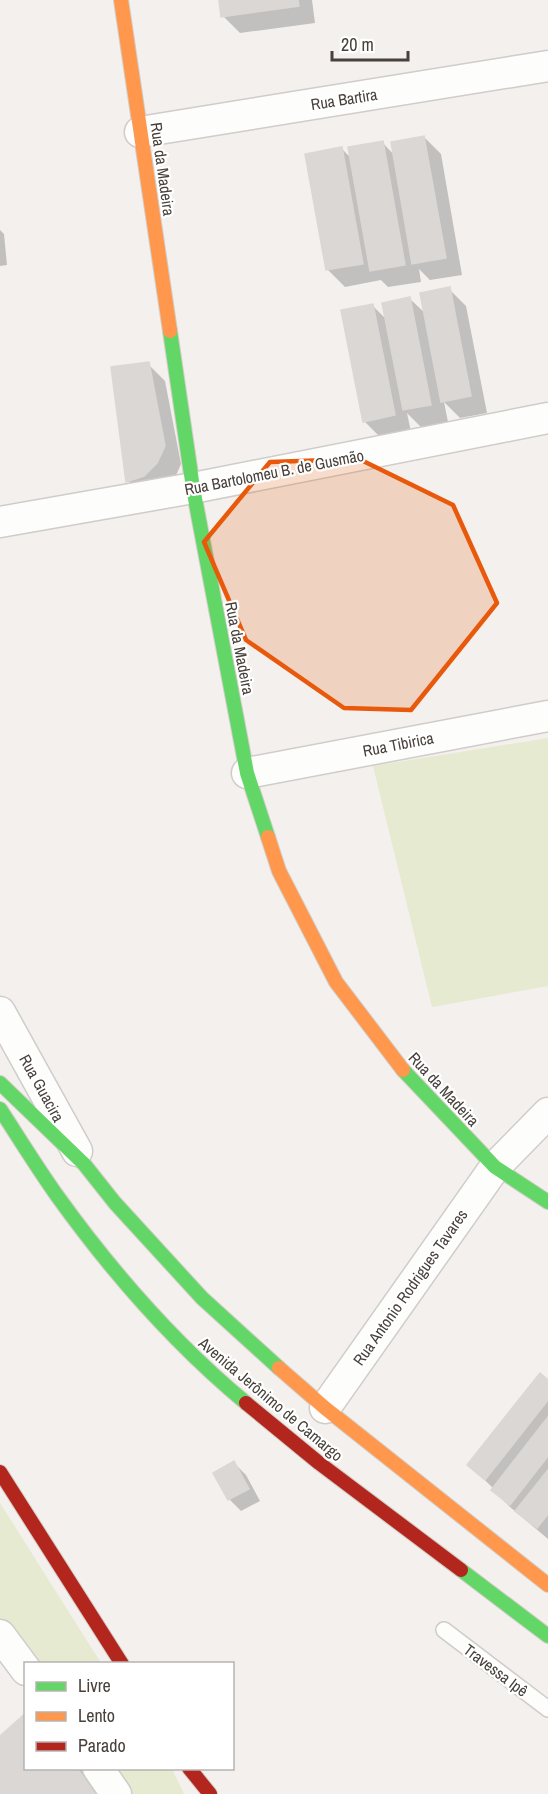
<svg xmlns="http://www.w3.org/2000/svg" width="548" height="1794" font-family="'Archivo Narrow',sans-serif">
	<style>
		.green { fill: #e5ead0 }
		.shadow { fill: #0003 }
		.building { fill: #dbd7d5; stroke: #dbd7d4; stroke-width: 1.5 }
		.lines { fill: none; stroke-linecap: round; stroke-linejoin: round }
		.lane-casing { stroke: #cfccca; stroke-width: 18 }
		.street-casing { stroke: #cfccca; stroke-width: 33 }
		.fast-casing { stroke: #d3cdc6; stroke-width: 16 }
		.slow-casing { stroke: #d3cdc6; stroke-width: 16 }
		.jam-casing { stroke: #d3cdc6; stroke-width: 16 }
		.lane { stroke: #fdfdfc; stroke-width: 15 }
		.street { stroke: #fdfdfc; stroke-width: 30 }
		.fast { stroke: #63d668; stroke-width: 14 }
		.slow { stroke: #ff974d; stroke-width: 14 }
		.jam { stroke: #b3261e; stroke-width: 14 }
		.marked { fill: #e8590c; fill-opacity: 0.2; stroke: #e8590c; stroke-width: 4.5; stroke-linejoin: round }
		.labels { text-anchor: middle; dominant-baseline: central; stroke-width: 4.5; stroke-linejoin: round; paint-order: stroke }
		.street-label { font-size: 16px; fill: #48403a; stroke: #fff }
	</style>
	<rect width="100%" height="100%" fill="#f3f0ee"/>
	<!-- green -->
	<g class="green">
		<path d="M 548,738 L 548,986 L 432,1007 L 373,766 Z"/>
		<path d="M 0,1503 L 101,1663 L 31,1663 L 0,1619 Z"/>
		<path d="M 105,1769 L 172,1769 L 184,1794 L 123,1794 Z"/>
	</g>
	<!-- shadow -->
	<g class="shadow">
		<path d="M 221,0 L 312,0 L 315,23 L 240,33 L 223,16 Z"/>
		<path d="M 424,137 L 441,154 L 462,275 L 430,280 L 419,269 L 421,282 L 388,287 L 381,280 L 345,287 L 328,270 L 341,148 L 352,159 L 383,143 L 394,155 Z"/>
		<path d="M 0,230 L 4,234 L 7,265 L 0,266 Z"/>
		<path d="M 449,289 L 466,306 L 487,413 L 460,418 L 444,402 L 448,422 L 421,427 L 407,413 L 411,432 L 381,438 L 364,421 L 373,306 L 387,320 L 410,299 L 426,314 Z"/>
		<path d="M 148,364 L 165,381 L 181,464 L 174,480 L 145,498 L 128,481 Z"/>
		<path d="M 548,1381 L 548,1539 L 510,1507 L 493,1490 L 494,1489 L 469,1465 Z"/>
		<path d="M 234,1463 L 246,1475 L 260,1501 L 241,1511 L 229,1499 Z"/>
		<path d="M 0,1738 L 26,1768 L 82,1768 L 100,1794 L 0,1794 Z"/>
	</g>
	<!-- building -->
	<g class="building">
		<path d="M 219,0 L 298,0 L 299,6 L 221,17 Z"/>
		<path d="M 424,136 L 446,258 L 412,264 L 391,142 Z"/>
		<path d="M 383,141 L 405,265 L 370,271 L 348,147 Z"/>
		<path d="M 342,147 L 363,264 L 326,270 L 305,154 Z"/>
		<path d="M 450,287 L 471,396 L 441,402 L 420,293 Z"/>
		<path d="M 410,297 L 431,405 L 403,410 L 382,303 Z"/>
		<path d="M 373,304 L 395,415 L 363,422 L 341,310 Z"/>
		<path d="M 149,362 L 165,446 L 157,463 L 144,476 L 126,482 L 111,367 Z"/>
		<path d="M 540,1373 L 548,1380 L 548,1400 L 485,1480 L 467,1465 Z"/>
		<path d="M 548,1417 L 548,1456 L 510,1505 L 491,1490 Z"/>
		<path d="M 234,1461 L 249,1489 L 228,1500 L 213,1473 Z"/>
		<path d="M 548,1470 L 548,1514 L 537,1528 L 515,1511 Z"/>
		<path d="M 26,1713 L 26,1768 L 77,1768 L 95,1794 L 0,1794 L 0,1736 Z"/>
	</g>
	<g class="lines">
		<!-- lane casing -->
		<g class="lane-casing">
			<path id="lane" d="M 444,1630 L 548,1709"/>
		</g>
		<!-- street casing -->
		<g class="street-casing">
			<g id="street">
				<path d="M 140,132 L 548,66"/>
				<path d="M 0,522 L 193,488 L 548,418"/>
				<path d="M 247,773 L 548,716"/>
				<path d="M 0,1012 L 77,1151"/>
				<path d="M 325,1408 L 495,1167 L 548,1113"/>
				<path d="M 0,1635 L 26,1670"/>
				<path d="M 98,1768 L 116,1794"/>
			</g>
		</g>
		<!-- fast casing -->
		<g class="fast-casing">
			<g id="fast">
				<path d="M 170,331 L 193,488 L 247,773 L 268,837"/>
				<path d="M 403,1070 L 495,1167 L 548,1202"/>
				<path d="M 0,1083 L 84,1164 L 115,1203 L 202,1298 L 279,1368"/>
				<path d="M 0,1109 C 19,1138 38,1169 58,1197 C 112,1272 175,1344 246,1403"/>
				<path d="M 461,1570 L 548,1636"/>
			</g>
		</g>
		<!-- slow casing -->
		<g class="slow-casing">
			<g id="slow">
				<path d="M 121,0 L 170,331"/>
				<path d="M 268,837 L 279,871 L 336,982 L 403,1070"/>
				<path d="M 279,1368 L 325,1408 L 548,1585"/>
			</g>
		</g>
		<!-- jam casing -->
		<g class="jam-casing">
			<g id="jam">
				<path d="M 246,1403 L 319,1463 L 461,1570"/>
				<path d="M 0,1472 L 122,1664"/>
				<path d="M 189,1768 L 210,1794"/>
			</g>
		</g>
		<!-- lane -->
		<use href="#lane" class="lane"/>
		<!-- street -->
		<use href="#street" class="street"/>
		<!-- fast -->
		<use href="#fast" class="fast"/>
		<!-- slow -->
		<use href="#slow" class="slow"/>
		<!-- jam -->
		<use href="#jam" class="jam"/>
	</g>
	<!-- marked area -->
	<path class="marked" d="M 359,459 L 453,505 L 497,603 L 411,710 L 344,708 L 246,640 L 204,542 L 270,462 Z"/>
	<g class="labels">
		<!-- street labels -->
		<g class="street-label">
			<text transform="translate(344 99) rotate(-9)">Rua Bartira</text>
			<text transform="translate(163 169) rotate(82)">Rua da Madeira</text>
			<text transform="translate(274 472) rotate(-11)">Rua Bartolomeu B. de Gusmão</text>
			<text transform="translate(240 648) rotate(79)">Rua da Madeira</text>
			<text transform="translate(398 744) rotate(-11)">Rua Tibirica</text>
			<text transform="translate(42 1088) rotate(61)">Rua Guacira</text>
			<text transform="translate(444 1089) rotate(47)">Rua da Madeira</text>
			<text transform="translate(410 1287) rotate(-55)">Rua Antonio Rodrigues Tavares</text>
			<text transform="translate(271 1399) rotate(40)">Avenida Jerônimo de Camargo</text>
			<text transform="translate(496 1670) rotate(37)">Travessa Ipê</text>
		</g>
	</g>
	<!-- legend -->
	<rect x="24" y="1662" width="210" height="108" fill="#ffffff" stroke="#b6b3b0" stroke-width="1.5"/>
	<rect x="36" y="1682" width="30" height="9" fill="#63d668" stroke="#b6b3b0" stroke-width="1.5"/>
	<text x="78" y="1692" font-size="18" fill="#48403a">Livre</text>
	<rect x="36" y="1712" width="30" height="9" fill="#ff974d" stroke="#b6b3b0" stroke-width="1.5"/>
	<text x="78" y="1722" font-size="18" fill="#48403a">Lento</text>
	<rect x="36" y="1742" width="30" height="9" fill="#b3261e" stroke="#b6b3b0" stroke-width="1.5"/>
	<text x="78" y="1752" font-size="18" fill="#48403a">Parado</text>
	<!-- scale -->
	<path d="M332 51v9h76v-9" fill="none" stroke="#48403a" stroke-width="3"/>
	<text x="341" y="51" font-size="18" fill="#48403a" stroke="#ffffff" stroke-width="4.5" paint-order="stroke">20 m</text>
</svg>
